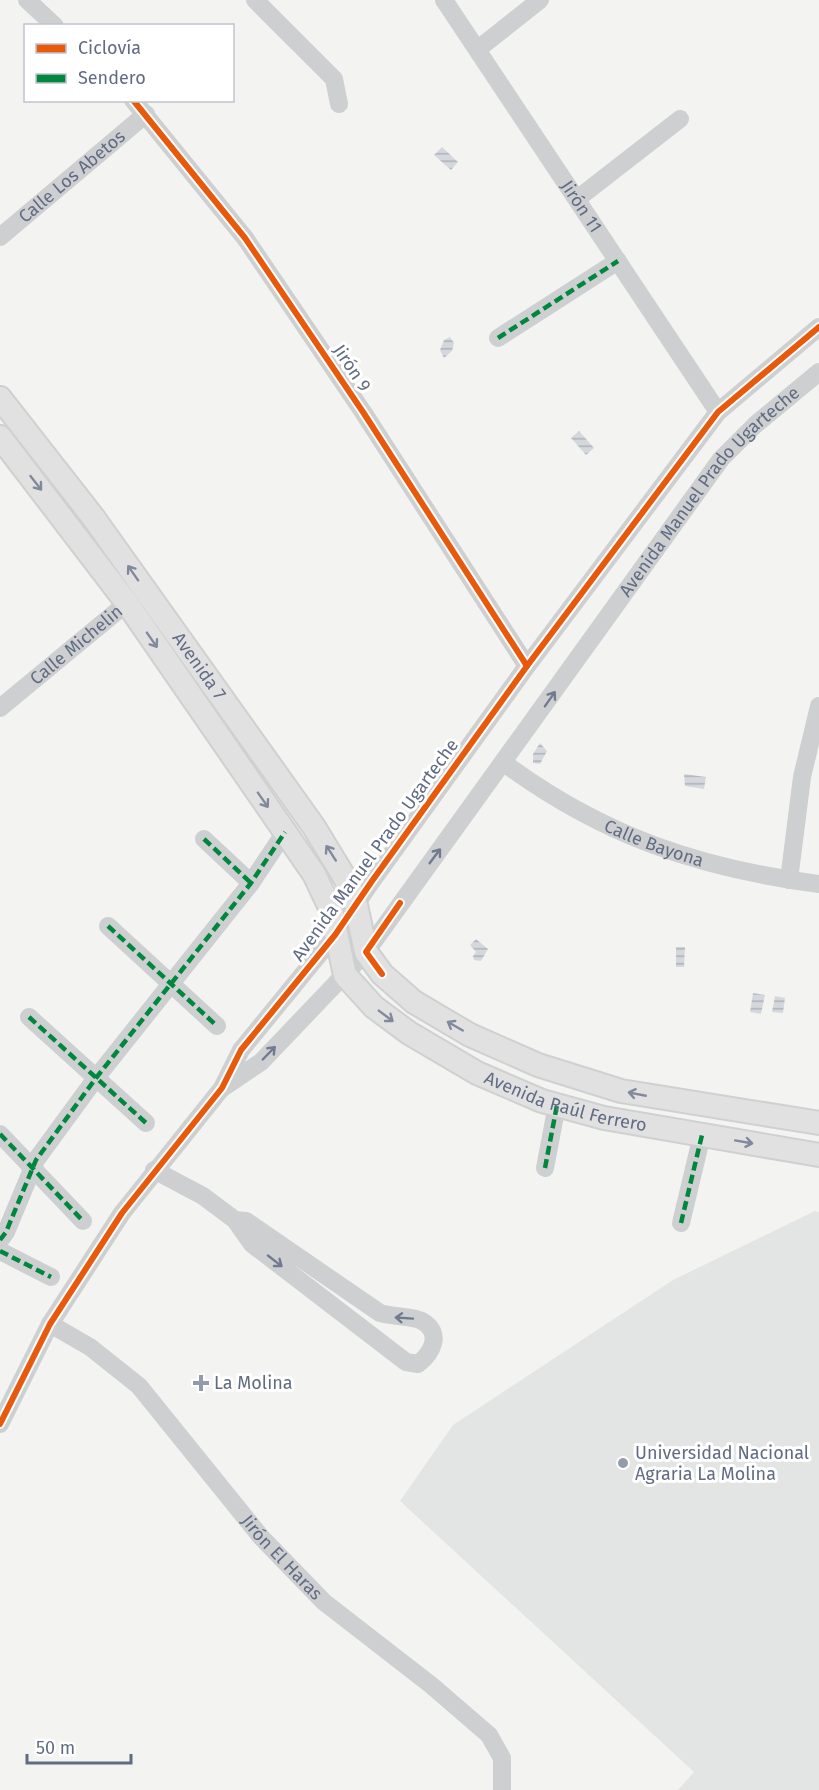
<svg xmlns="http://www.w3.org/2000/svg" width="819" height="1790" font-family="'Fira Sans',sans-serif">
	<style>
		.built { fill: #e3e4e4 }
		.water { fill: url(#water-rules) }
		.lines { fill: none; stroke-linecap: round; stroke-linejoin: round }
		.major-casing { stroke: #cfd1d1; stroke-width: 26 }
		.minor { stroke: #cecfd0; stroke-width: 18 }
		.major { stroke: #e1e1e2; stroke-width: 22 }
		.quiet { stroke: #00873e; stroke-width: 4.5; stroke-dasharray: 9 4.5; stroke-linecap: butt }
		.cycleway-casing { stroke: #fff; stroke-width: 10 }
		.cycleway { stroke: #e8590c; stroke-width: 6 }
		.oneway { stroke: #81899b }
		.oneway2 { stroke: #717b8f }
		.poi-dot { fill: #949caa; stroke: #fff; stroke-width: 2 }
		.labels { text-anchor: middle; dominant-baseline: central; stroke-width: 6; stroke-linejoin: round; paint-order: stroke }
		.street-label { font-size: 18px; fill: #616c83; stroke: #fff }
		.poi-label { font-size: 18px; fill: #616c83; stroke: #fff; text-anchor: start }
	</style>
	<defs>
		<pattern id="water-rules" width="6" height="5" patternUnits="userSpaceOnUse" patternTransform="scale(1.5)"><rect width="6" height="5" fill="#d4d8dd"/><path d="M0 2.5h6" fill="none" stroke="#afb3b9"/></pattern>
	</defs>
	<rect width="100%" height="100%" fill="#f3f4f1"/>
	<!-- built -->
	<path class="built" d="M 815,1211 L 819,1212 L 819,1790 L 678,1790 L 694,1772 L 400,1501 L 453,1425 L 673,1280 Z"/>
	<!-- water -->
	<g class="water">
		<path d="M 442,147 L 458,162 L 451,170 L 434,155 Z"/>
		<path d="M 450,337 L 454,343 L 452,351 L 444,358 L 440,350 L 444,340 Z"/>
		<path d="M 579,431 L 594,448 L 586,455 L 571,438 Z"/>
		<path d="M 540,743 L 547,751 L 540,764 L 533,763 L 533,754 Z"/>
		<path d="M 684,774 L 706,777 L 704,789 L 685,786 Z"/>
		<path d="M 476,939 L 488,949 L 481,961 L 474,960 L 473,956 L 476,952 L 470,945 Z"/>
		<path d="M 676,947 L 685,947 L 684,967 L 676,967 Z"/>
		<path d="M 753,993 L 765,995 L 761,1014 L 750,1012 Z"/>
		<path d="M 775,996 L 785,998 L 783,1013 L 772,1012 Z"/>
	</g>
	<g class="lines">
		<!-- major casing -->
		<g class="major-casing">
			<g id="major">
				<path id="s7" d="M 0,398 L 93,517 L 314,827 L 348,883 L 356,905 L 366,952 L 382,974 L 414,1002 L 470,1035 L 538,1065 L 621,1091 L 819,1123"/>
				<path id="s8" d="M 0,437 L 127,603 L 314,874 L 331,910 L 345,975 L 374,1007 L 409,1033 L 477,1073 L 542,1101 L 604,1118 L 819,1155"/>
			</g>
		</g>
		<!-- minor -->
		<g class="minor">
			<path d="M 27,0 L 55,26"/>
			<path d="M 255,0 L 334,79 L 339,104"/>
			<path id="s1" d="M 444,0 L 718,412"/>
			<path d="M 478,49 L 540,0"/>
			<path d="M 133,100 L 245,238 L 363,412 L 527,666"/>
			<path d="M 577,199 L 680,119"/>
			<path id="s2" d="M 0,237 L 146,114"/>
			<path d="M 498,338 L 618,261"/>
			<path id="s3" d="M 0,708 L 127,603 L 140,601"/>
			<path id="s4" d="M 504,763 C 603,836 698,868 819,884"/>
			<path d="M 204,839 L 251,883"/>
			<path d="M 789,880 L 802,777 L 819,706"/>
			<path d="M 108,926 L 217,1026"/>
			<path d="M 29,1017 L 146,1123"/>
			<path id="s5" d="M 224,1087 L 261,1062 L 366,952 L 721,459 L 755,425 L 819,372"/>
			<path d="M 0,1134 L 83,1221"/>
			<path d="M 545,1168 L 557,1105"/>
			<path d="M 154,1170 L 203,1196 L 235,1220 L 252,1244 L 406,1362 L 418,1364 C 432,1353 443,1333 422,1321 C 414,1316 393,1317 380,1313 L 246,1221 L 235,1220"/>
			<path d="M 681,1223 L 702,1135"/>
			<path d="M 0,1240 L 6,1232 L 36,1160 L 96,1078 L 251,883 L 285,832"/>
			<path d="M 0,1251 L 51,1277"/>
			<path id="s6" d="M 50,1324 L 90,1347 L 139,1386 L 261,1537 L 324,1602 L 431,1685 L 489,1735 L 502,1758 L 502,1790"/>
			<path d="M 0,1424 L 50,1324 L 122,1213 L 222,1088 L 241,1050 L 335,935 L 372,881 L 527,666 L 718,412 L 819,327"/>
		</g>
		<!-- major -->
		<use href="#major" class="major"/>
		<!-- quiet -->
		<g class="quiet">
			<path d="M 498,338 L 618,261"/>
			<path d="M 204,839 L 251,883"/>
			<path d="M 108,926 L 217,1026"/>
			<path d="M 29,1017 L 146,1123"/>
			<path d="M 0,1134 L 83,1221"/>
			<path d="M 545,1168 L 557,1105"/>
			<path d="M 681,1223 L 702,1135"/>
			<path d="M 0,1240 L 6,1232 L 36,1160 L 96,1078 L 251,883 L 285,832"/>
			<path d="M 0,1251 L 51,1277"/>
		</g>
		<!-- cycleway casing -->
		<g class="cycleway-casing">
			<g id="cycleway">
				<path d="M 133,100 L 245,238 L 363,412 L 527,666"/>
				<path d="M 382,974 L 366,952 L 400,903"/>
				<path d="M 0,1424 L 50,1324 L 122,1213 L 222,1088 L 241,1050 L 335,935 L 372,881 L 527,666 L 718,412 L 819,327"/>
			</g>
		</g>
		<!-- cycleway -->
		<use href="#cycleway" class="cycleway"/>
	</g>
	<!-- one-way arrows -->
	<defs><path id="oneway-shaft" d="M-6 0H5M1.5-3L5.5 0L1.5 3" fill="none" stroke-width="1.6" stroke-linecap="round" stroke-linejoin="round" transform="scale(1.5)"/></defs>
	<g class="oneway">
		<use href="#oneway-shaft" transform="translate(36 483) rotate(52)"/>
		<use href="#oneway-shaft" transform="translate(133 573) rotate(-125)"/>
		<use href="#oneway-shaft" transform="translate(152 640) rotate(55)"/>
		<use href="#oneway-shaft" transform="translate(263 800) rotate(55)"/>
		<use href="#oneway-shaft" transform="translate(331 853) rotate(-123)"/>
		<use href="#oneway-shaft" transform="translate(386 1016) rotate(37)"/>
		<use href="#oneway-shaft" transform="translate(455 1026) rotate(-150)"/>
		<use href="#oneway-shaft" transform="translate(637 1094) rotate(-169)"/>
		<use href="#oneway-shaft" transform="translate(744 1142) rotate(10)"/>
	</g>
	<g class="oneway2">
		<use href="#oneway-shaft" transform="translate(550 699) rotate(-55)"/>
		<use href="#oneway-shaft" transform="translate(435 856) rotate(-53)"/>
		<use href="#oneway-shaft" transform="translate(269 1053) rotate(-46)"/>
		<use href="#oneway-shaft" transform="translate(275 1261) rotate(38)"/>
		<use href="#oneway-shaft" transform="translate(404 1318) rotate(-176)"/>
	</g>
	<!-- markers -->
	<g class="poi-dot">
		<path d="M198 1374h6v6h6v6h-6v6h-6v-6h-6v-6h6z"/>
		<circle cx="623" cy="1463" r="6"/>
	</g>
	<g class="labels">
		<!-- street labels -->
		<g class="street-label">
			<text stroke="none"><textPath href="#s2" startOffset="94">Calle Los Abetos</textPath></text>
			<text stroke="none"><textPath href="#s1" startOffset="248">Jirón 11</textPath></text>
			<text transform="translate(352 368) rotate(56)">Jirón 9</text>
			<text stroke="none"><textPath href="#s5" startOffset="772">Avenida Manuel Prado Ugarteche</textPath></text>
			<text stroke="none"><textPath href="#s3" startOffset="99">Calle Michelin</textPath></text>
			<text stroke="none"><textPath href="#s7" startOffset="334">Avenida 7</textPath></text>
			<text stroke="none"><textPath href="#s4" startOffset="171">Calle Bayona</textPath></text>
			<text transform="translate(375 850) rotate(-54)">Avenida Manuel Prado Ugarteche</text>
			<text stroke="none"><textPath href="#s8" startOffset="904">Avenida Raúl Ferrero</textPath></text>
			<text stroke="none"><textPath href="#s6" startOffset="332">Jirón El Haras</textPath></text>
		</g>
		<!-- poi labels -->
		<g class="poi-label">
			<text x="214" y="1383">La Molina</text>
			<text x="635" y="1453">Universidad Nacional<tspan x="635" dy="21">Agraria La Molina</tspan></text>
		</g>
	</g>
	<!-- legend -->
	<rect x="24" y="24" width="210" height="78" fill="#ffffff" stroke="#c0c4cd" stroke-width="1.5"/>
	<rect x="36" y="44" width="30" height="9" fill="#e8590c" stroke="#c0c4cd" stroke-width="1.5"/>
	<text x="78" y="54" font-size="18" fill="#616c83">Ciclovía</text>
	<rect x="36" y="74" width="30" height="9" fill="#00873e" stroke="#c0c4cd" stroke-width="1.5"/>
	<text x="78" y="84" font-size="18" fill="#616c83">Sendero</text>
	<!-- scale -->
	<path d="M27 1754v9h104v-9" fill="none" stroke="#616c83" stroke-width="3"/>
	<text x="36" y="1754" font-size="18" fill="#616c83" stroke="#ffffff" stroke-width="4.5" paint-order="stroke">50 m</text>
</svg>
